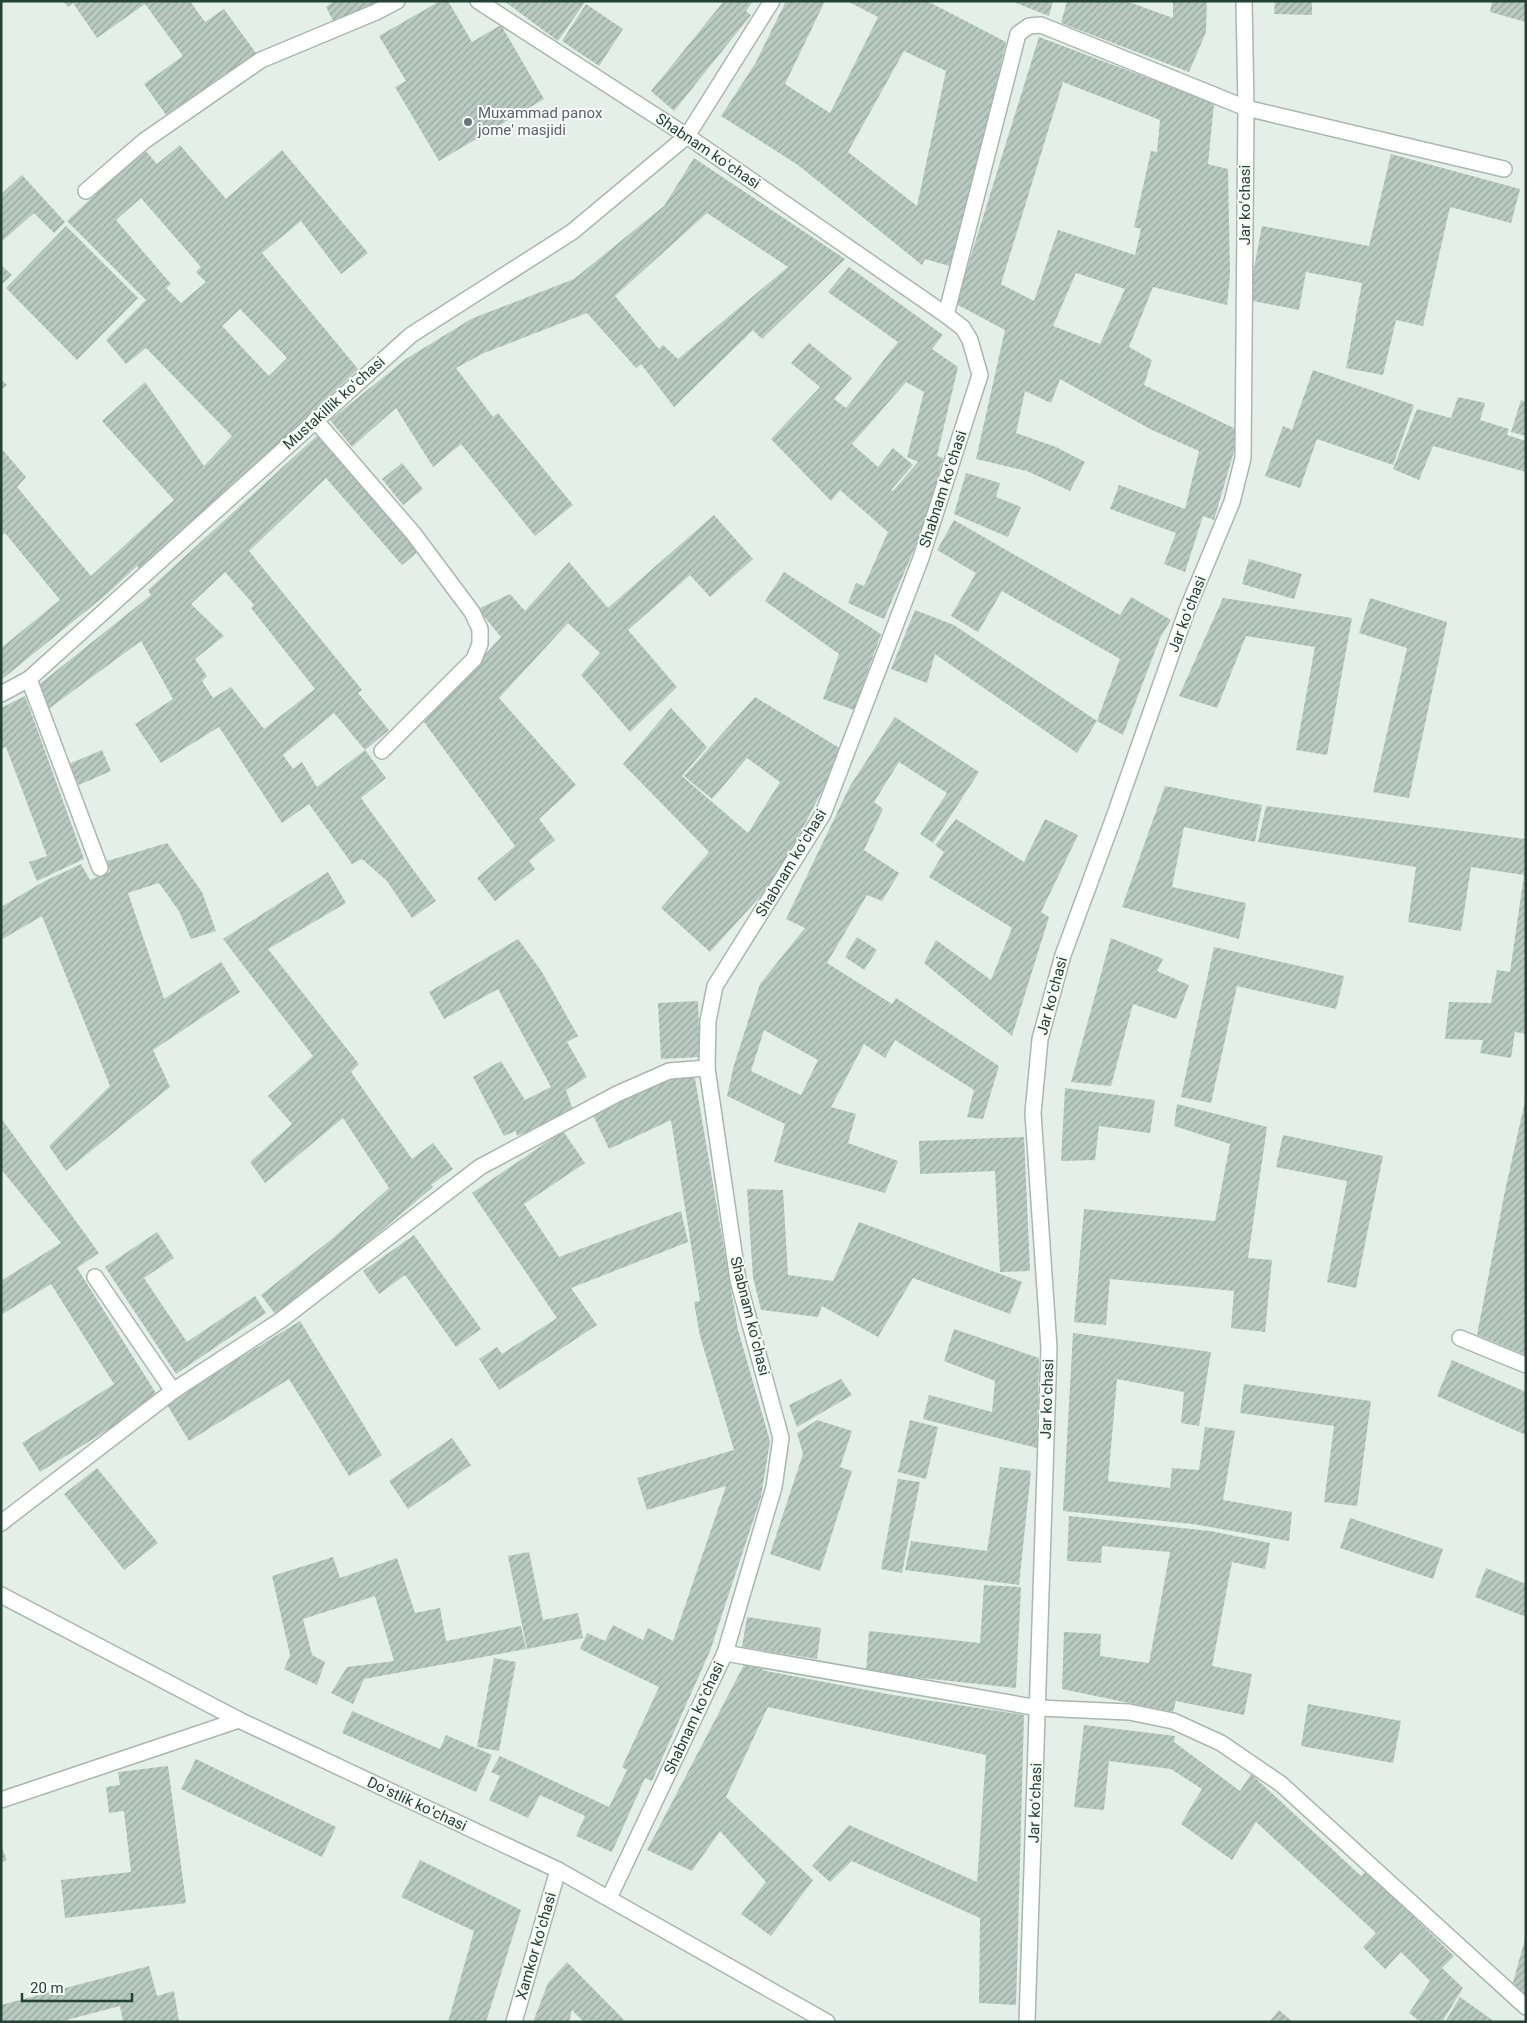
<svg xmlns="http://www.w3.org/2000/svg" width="1527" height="2023" font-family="Roboto,sans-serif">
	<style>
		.building { fill: url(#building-hatch); fill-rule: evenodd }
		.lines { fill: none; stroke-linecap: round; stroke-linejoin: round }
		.minor-casing { stroke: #a6b8b0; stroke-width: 18 }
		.minor { stroke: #fff; stroke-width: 15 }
		.worship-dot { fill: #6b7280; stroke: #f6fbf8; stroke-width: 2 }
		.labels { text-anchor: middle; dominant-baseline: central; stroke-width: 4; stroke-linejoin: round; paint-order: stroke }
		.worship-label { font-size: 15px; fill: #5b616d; stroke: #f6fbf8; text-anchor: start }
		.street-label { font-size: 15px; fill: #224237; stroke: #f6fbf8 }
	</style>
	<defs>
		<pattern id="building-hatch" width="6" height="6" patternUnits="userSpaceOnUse" patternTransform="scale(1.25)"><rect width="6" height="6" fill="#b9cac2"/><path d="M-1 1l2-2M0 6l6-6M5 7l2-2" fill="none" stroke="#96a69e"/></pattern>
	</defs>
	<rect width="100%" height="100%" fill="#e4efe9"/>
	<!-- building -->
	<g class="building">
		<path d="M 63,1 L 190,1 L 205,22 L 224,9 L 258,56 L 169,119 L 144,84 L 183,56 L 145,4 L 97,38 L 73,3 L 68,7 Z"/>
		<path d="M 334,1 L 378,1 L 335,25 L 326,7 Z"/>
		<path d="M 440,1 L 448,1 L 472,42 L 501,25 L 544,99 L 439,161 L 395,87 L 406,81 L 379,36 Z"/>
		<path d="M 504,1 L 583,1 L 585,2 L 558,41 Z"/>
		<path d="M 724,1 L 753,1 L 746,11 L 751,15 L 674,111 L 651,91 Z"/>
		<path d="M 786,1 L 825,1 L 785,84 L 830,113 L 878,17 L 847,1 L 927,1 L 1006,42 L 953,267 L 925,259 L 922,265 L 798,165 L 721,116 L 755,64 ZM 904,51 L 946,71 L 917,206 L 848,152 Z"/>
		<path d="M 1011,1 L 1053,1 L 1049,16 Z"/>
		<path d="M 1067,1 L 1126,1 L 1173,18 L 1173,1 L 1207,1 L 1206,32 L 1189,72 L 1061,23 Z"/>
		<path d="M 1275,1 L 1312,1 L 1312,15 L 1274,14 Z"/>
		<path d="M 1492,1 L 1526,1 L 1526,22 L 1490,12 Z"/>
		<path d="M 586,4 L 623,29 L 599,66 L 562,41 Z"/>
		<path d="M 1039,37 L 1214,103 L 1208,164 L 1228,169 L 1230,275 L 1227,305 L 1153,287 L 1129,347 L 1152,360 L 1144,385 L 1240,431 L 1214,520 L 1203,516 L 1185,572 L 1164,564 L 1176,533 L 1110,509 L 1119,485 L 1185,509 L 1199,451 L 1152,430 L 1060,379 L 1051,403 L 1025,391 L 1016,433 L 1056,447 L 1085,462 L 1070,491 L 1027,471 L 976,459 L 1005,330 L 956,304 ZM 1063,82 L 1160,120 L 1157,152 L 1151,151 L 1134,227 L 1141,229 L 1135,255 L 1058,230 L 1034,301 L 1001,284 ZM 1076,273 L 1125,289 L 1100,344 L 1053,326 Z"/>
		<path d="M 180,145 L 226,199 L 282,150 L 368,253 L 341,274 L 301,221 L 262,253 L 358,369 L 143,572 L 137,566 L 107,594 L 1,680 L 1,648 L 60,600 L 5,533 L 1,536 L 1,448 L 26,477 L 17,487 L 91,576 L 174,500 L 102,421 L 145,382 L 204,466 L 232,436 L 146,348 L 126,364 L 106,340 L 146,300 L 67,221 L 144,149 L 157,164 ZM 141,198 L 201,267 L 196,272 L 206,282 L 181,303 L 166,288 L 171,284 L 116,220 ZM 240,309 L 287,358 L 269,376 L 222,326 Z"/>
		<path d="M 1391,154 L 1520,189 L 1511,223 L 1450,207 L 1423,326 L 1396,320 L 1383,375 L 1346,368 L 1362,283 L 1306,272 L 1299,310 L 1248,300 L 1262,226 L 1369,246 Z"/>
		<path d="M 694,158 L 845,259 L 762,339 L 753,330 L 674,407 L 641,364 L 636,368 L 587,313 L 484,353 L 456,368 L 493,417 L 498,413 L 573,505 L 535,536 L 461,444 L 433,467 L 396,408 L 352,447 L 330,420 L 406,359 L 471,319 L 574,279 L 664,206 ZM 707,213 L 788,267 L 678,359 L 663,345 L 659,349 L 615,296 Z"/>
		<path d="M 22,175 L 65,222 L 54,233 L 34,213 L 1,242 L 1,194 Z"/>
		<path d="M 66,226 L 138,298 L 77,360 L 6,288 Z"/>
		<path d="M 1,265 L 12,275 L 1,285 Z"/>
		<path d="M 849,267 L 943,335 L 932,349 L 958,367 L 937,456 L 943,458 L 939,472 L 943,474 L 929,515 L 884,619 L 848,603 L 856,583 L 864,586 L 888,532 L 840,490 L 831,501 L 771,439 L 820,387 L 791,363 L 809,343 L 852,378 L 834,399 L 846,408 L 898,342 L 828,292 ZM 906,382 L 924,392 L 907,457 L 918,462 L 893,491 L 891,490 L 913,465 L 893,448 L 878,467 L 852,444 Z"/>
		<path d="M 1313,370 L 1414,405 L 1393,465 L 1317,439 L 1300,488 L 1265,476 L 1283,426 L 1292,430 Z"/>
		<path d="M 1,379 L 7,385 L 1,390 Z"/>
		<path d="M 1458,397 L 1485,403 L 1480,420 L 1509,429 L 1507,435 L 1526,441 L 1526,472 L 1433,446 L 1419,480 L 1393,469 L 1417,409 L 1451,418 Z"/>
		<path d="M 1521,400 L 1526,402 L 1526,436 L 1511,432 Z"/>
		<path d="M 319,434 L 420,550 L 402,565 L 326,478 L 249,551 L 362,690 L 358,693 L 389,730 L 365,750 L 334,713 L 283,755 L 293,769 L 302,762 L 317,787 L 365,750 L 386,778 L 361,798 L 436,901 L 412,918 L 387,881 L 362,859 L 352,864 L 309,804 L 282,823 L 219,727 L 161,763 L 135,724 L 173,699 L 141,641 L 47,710 L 36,687 L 151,595 L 148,590 ZM 225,572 L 254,605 L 251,608 L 315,689 L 264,729 L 231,687 L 213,698 L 202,681 L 207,676 L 195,659 L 224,636 L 191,604 Z"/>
		<path d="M 402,463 L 423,489 L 403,505 L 382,479 Z"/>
		<path d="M 966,473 L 1000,483 L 996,497 L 1021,507 L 1008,537 L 954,514 Z"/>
		<path d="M 714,515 L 753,559 L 710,597 L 690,575 L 628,630 L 677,687 L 630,732 L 581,675 L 600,653 L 568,623 L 499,698 L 576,785 L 539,819 L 555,840 L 529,861 L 535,869 L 495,901 L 477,878 L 515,846 L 424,722 L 501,637 L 478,609 L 510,594 L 525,611 L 569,562 L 608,608 Z"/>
		<path d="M 954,520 L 1120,615 L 1131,597 L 1171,620 L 1160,638 L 1123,735 L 1097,721 L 1077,753 L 935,654 L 927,683 L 891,669 L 915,610 L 954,625 L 1097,721 L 1120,659 L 1002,591 L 978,632 L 951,616 L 976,573 L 937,550 Z"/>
		<path d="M 1249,559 L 1302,574 L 1294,599 L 1242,584 Z"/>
		<path d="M 784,572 L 881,634 L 854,710 L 823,699 L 839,654 L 765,601 Z"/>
		<path d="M 1223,598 L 1352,618 L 1327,755 L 1296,750 L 1315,647 L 1246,636 L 1217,708 L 1179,696 Z"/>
		<path d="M 1370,598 L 1447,622 L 1409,798 L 1373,792 L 1407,648 L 1359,633 Z"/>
		<path d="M 25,696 L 84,859 L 37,881 L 29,862 L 47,856 L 6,747 L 1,749 L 1,708 Z"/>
		<path d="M 755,697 L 843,750 L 777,878 L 710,952 L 661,908 L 709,852 L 623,764 L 671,708 L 707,747 L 682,776 L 748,833 L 780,782 L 747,758 L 712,799 L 684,776 Z"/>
		<path d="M 895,717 L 979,772 L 933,843 L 920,834 L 947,793 L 899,762 L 874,802 L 883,809 L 864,850 L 899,873 L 882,901 L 867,895 L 827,963 L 892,1004 L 896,998 L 999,1066 L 983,1119 L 967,1117 L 974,1090 L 895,1040 L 885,1058 L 864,1044 L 831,1107 L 856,1114 L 848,1143 L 898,1161 L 885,1193 L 774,1162 L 785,1124 L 727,1096 L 734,1065 L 760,984 L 805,928 L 786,919 L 850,786 ZM 764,1030 L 818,1060 L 801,1095 L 751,1071 Z"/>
		<path d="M 102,750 L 111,771 L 79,785 L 69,764 Z"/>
		<path d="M 1165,786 L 1262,805 L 1255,842 L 1184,827 L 1172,887 L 1246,903 L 1239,939 L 1122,907 Z"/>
		<path d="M 1266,806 L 1526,839 L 1526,1034 L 1515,1032 L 1511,1058 L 1480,1053 L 1483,1040 L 1445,1039 L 1449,1002 L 1491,1003 L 1497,970 L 1510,972 L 1524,875 L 1471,867 L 1461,931 L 1408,922 L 1416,867 L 1258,842 Z"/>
		<path d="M 956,819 L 1024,862 L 1045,819 L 1078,835 L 1041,912 L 1049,917 L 1012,1036 L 924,963 L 936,940 L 991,980 L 1012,928 L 929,877 L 944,852 L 935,845 Z"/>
		<path d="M 167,843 L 202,892 L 216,931 L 191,939 L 179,911 L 159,883 L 128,893 L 164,999 L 221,962 L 240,992 L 153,1050 L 170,1087 L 66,1171 L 49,1146 L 110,1086 L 42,916 L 1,940 L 1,907 L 43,882 L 81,864 L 90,880 L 110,872 L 107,861 Z"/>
		<path d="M 328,872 L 346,903 L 268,949 L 359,1064 L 351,1072 L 412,1159 L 433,1143 L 453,1169 L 431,1185 L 433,1187 L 349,1258 L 276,1315 L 261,1295 L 333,1238 L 389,1188 L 343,1118 L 265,1183 L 250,1162 L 292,1124 L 268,1096 L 313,1056 L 223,939 Z"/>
		<path d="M 857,937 L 877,950 L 864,970 L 845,957 Z"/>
		<path d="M 1111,938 L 1163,959 L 1157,971 L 1189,985 L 1176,1019 L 1133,1004 L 1111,1086 L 1071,1082 Z"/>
		<path d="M 518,939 L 542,972 L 578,1036 L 567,1042 L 587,1077 L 566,1090 L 574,1113 L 517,1136 L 516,1131 L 504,1136 L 473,1077 L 501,1061 L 525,1100 L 551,1087 L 498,989 L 444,1019 L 429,992 Z"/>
		<path d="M 1214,947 L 1344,976 L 1336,1009 L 1237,986 L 1211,1103 L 1181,1097 Z"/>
		<path d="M 698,1001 L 700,1057 L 661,1059 L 658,1003 Z"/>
		<path d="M 694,1073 L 738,1330 L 770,1441 L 761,1497 L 710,1651 L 652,1781 L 645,1778 L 612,1852 L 576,1836 L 585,1816 L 540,1795 L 528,1818 L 489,1800 L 500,1776 L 491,1772 L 500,1756 L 609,1807 L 627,1770 L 622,1767 L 659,1687 L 580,1649 L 587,1633 L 605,1641 L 613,1625 L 643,1640 L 648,1628 L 673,1641 L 726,1486 L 647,1510 L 637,1478 L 734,1450 L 700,1336 L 694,1302 L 700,1301 L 671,1120 L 609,1149 L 593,1115 L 667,1080 Z"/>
		<path d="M 1065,1088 L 1155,1100 L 1150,1133 L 1099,1126 L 1095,1160 L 1061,1161 Z"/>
		<path d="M 1525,1101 L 1526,1101 L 1526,1355 L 1477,1335 L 1505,1191 Z"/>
		<path d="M 1177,1104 L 1267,1127 L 1248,1258 L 1272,1260 L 1265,1332 L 1231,1328 L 1234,1291 L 1110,1279 L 1106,1325 L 1074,1322 L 1084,1209 L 1215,1221 L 1230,1144 L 1174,1126 Z"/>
		<path d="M 1,1118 L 99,1253 L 77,1268 L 159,1398 L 40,1472 L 22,1443 L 114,1384 L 51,1284 L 1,1315 L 1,1281 L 61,1243 L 1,1169 Z"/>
		<path d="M 563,1131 L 585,1163 L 524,1204 L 559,1257 L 681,1211 L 688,1242 L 571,1288 L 597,1325 L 499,1390 L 479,1359 L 497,1347 L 502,1354 L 557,1318 L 472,1193 Z"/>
		<path d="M 1283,1135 L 1383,1156 L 1356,1288 L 1327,1282 L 1347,1181 L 1276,1167 Z"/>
		<path d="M 1024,1137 L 1030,1271 L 1000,1272 L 995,1171 L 920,1174 L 919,1141 Z"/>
		<path d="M 747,1189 L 783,1190 L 788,1275 L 833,1281 L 859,1222 L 1022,1282 L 1010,1314 L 913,1278 L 878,1337 L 822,1306 L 818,1317 L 761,1310 L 753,1277 Z"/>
		<path d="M 157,1232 L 174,1258 L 144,1278 L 187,1342 L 255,1296 L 266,1313 L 176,1374 L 105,1267 Z"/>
		<path d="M 414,1235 L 481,1329 L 456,1347 L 405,1275 L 379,1294 L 363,1271 Z"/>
		<path d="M 300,1321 L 382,1455 L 349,1476 L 289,1379 L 189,1441 L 166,1403 Z"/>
		<path d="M 954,1329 L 1039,1358 L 1037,1448 L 923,1419 L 929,1395 L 992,1412 L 995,1381 L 944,1361 Z"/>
		<path d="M 1073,1333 L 1211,1352 L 1199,1426 L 1181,1423 L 1184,1392 L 1117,1379 L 1108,1481 L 1170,1488 L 1172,1468 L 1199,1470 L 1205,1427 L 1235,1431 L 1223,1500 L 1292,1512 L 1289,1541 L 1193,1524 L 1063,1511 Z"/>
		<path d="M 1452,1360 L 1526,1392 L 1526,1435 L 1437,1396 Z"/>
		<path d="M 841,1379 L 852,1395 L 797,1427 L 789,1405 Z"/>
		<path d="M 1244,1384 L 1371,1401 L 1357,1506 L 1324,1502 L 1334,1426 L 1240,1413 Z"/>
		<path d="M 817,1420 L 852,1431 L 840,1467 L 852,1471 L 820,1571 L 770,1554 L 803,1454 L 797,1433 Z"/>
		<path d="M 910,1420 L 938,1427 L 926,1479 L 898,1472 Z"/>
		<path d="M 452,1438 L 471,1465 L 408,1509 L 389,1481 Z"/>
		<path d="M 1000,1467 L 1031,1471 L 1019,1585 L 905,1570 L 911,1541 L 987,1551 Z"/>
		<path d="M 97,1468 L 158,1543 L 124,1570 L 64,1494 Z"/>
		<path d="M 898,1479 L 920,1482 L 902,1573 L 881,1569 Z"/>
		<path d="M 1069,1516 L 1210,1531 L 1270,1543 L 1265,1569 L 1232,1562 L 1212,1666 L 1252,1674 L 1244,1715 L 1176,1701 L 1173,1712 L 1062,1689 L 1064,1632 L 1101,1634 L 1100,1656 L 1149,1663 L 1170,1552 L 1102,1546 L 1101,1563 L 1067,1561 Z"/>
		<path d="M 1350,1518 L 1443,1549 L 1433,1579 L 1340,1548 Z"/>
		<path d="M 529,1552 L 543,1620 L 578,1613 L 583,1638 L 527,1649 L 508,1556 Z"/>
		<path d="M 333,1557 L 340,1578 L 397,1558 L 415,1613 L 440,1608 L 446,1641 L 521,1626 L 526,1649 L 364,1679 L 353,1704 L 331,1693 L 347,1667 L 394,1661 L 375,1596 L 303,1619 L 312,1655 L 325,1662 L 317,1685 L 284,1669 L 290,1655 L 272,1576 Z"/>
		<path d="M 1486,1568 L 1526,1584 L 1526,1617 L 1475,1597 Z"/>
		<path d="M 984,1585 L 1021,1587 L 1016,1688 L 866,1672 L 869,1631 L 980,1643 Z"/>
		<path d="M 747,1617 L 821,1628 L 817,1659 L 742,1647 Z"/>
		<path d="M 494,1658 L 516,1662 L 499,1751 L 477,1747 Z"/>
		<path d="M 746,1661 L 766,1671 L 893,1695 L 1024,1715 L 1016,2005 L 979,2003 L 980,1918 L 852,1861 L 830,1882 L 812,1866 L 849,1825 L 977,1882 L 986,1755 L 768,1707 L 726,1797 L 813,1880 L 771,1936 L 741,1914 L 766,1882 L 720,1831 L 692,1871 L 647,1850 Z"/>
		<path d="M 1308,1704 L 1401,1721 L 1393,1763 L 1301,1746 Z"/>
		<path d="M 352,1711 L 440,1749 L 446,1735 L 492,1755 L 476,1792 L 342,1733 Z"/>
		<path d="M 1084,1725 L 1175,1736 L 1174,1742 L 1240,1791 L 1251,1774 L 1361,1876 L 1366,1871 L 1454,1956 L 1442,1968 L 1463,1988 L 1442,2022 L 1421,2022 L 1409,2013 L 1430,1981 L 1401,1952 L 1385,1969 L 1363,1947 L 1376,1933 L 1256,1822 L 1232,1860 L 1181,1824 L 1202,1789 L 1171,1769 L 1109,1761 L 1104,1810 L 1074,1807 Z"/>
		<path d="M 196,1759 L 336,1827 L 322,1857 L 181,1789 Z"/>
		<path d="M 168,1766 L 186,1903 L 65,1918 L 61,1880 L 131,1872 L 124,1811 L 109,1813 L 106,1787 L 120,1785 L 118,1772 Z"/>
		<path d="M 1,1846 L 7,1860 L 1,1863 Z"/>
		<path d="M 420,1860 L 521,1910 L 486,2022 L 448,2022 L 474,1931 L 401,1897 Z"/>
		<path d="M 1525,1939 L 1526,1939 L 1526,1995 L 1512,1986 Z"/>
		<path d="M 567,1962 L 626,2022 L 584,2022 L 572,2010 L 569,2022 L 533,2022 L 548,1983 Z"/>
		<path d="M 149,1966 L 157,1996 L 174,1991 L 179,2022 L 123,2022 L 120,2006 L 59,2022 L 1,2022 L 1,2005 Z"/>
		<path d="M 1460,1997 L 1495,2022 L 1445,2022 Z"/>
		<path d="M 1279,2010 L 1293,2022 L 1269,2022 Z"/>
	</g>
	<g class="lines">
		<!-- minor casing -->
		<g class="minor-casing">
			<g id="minor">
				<path d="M 478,1 L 687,136 L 946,315 L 963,328 L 970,340 L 980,375 L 921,558 L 823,814 L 715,986 L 708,1021 L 707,1068 L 738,1280 L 781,1438 L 774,1487 L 725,1653 L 609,1898"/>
				<path d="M 86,191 L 144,141 L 261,60 L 376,12 L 397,1"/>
				<path d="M 946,315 L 1018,34 L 1029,26 L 1041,25 L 1246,108 L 1504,169"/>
				<path d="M 315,420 L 413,533 L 472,612 L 480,629 L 480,644 L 474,659 L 382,751"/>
				<path d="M 29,679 L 100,868"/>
				<path d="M 1,694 L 29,679 L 411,335 L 572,232 L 687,136 L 772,1"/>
				<path d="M 95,1277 L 173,1391"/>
				<path d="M 1460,1338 L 1526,1365"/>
				<path d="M 1,1523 L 173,1391 L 281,1320 L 480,1167 L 617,1094 L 669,1071 L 707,1068"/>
				<path d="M 1,1595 L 239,1720 L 558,1870 L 827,2022"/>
				<path d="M 725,1653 L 1038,1708 L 1129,1712 L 1173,1721 L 1221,1743 L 1281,1784 L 1526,2007"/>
				<path d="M 1,1800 L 239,1720"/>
				<path d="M 514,2022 L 558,1870"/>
				<path d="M 1027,2022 L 1049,1348 L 1033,1113 L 1040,1039 L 1063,955 L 1114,817 L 1187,610 L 1232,502 L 1243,458 L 1246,108 L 1244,1"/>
			</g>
		</g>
		<!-- minor -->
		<use href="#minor" class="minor"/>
	</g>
	<!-- markers -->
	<circle class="worship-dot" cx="468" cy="122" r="5"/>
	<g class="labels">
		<!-- worship labels -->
		<g class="worship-label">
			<text x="478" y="113">Muxammad panox<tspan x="478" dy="17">jome' masjidi</tspan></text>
		</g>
		<!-- street labels -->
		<g class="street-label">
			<text transform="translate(708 151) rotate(34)">Shabnam koʻchasi</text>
			<text transform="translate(1245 205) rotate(-90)">Jar koʻchasi</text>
			<text transform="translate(334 403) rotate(-42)">Mustakillik koʻchasi</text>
			<text transform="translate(943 489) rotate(-72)">Shabnam koʻchasi</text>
			<text transform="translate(1187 614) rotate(-69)">Jar koʻchasi</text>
			<text transform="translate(791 863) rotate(-59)">Shabnam koʻchasi</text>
			<text transform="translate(1052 996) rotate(-75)">Jar koʻchasi</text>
			<text transform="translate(750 1316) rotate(76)">Shabnam koʻchasi</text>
			<text transform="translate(1047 1399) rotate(-88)">Jar koʻchasi</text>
			<text transform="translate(694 1718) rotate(-65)">Shabnam koʻchasi</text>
			<text transform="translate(1035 1803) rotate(-88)">Jar koʻchasi</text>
			<text transform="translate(417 1804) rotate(25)">Doʻstlik koʻchasi</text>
			<text transform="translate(536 1946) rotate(-74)">Xamkor koʻchasi</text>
		</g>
	</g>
	<!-- border -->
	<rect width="1527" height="2023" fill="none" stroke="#224237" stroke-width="5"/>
	<!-- scale -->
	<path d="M22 1993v8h110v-8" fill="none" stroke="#224237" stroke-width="2.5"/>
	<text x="30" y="1993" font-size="15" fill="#224237" stroke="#f6fbf8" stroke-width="4" paint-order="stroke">20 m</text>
</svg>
